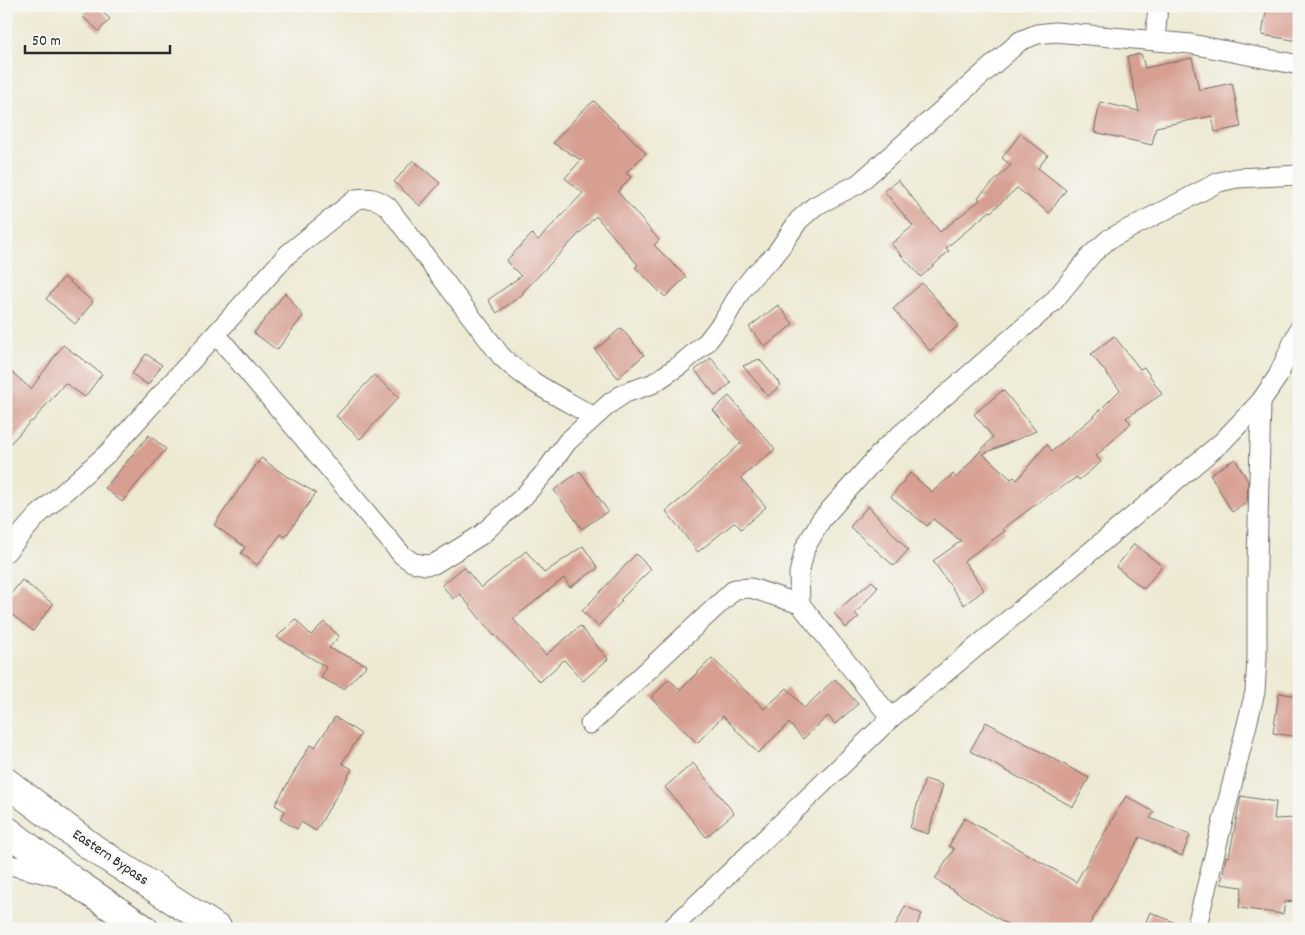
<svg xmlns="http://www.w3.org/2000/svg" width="1305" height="935" font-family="Dekko,sans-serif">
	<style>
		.building { fill: #d79f92 }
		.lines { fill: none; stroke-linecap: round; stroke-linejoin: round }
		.street-casing { stroke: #6f6e66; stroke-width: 21 }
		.primary-casing { stroke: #6f6e66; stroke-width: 30 }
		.street { stroke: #fff; stroke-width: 19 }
		.primary { stroke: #fff; stroke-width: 28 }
		.labels { text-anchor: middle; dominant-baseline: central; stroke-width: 4.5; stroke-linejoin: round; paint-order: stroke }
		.street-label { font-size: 15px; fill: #2b2b2b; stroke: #f6f6f2 }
	</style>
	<rect width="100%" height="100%" fill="#f6f6f2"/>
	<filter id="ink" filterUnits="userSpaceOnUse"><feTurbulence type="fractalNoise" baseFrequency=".02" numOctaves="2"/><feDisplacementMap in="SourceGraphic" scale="10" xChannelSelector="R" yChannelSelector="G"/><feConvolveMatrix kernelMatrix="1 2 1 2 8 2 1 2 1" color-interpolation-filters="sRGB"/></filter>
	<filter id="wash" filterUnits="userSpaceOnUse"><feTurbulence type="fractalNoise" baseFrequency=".0096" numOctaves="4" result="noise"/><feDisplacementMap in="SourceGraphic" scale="20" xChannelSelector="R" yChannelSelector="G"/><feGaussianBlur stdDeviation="1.12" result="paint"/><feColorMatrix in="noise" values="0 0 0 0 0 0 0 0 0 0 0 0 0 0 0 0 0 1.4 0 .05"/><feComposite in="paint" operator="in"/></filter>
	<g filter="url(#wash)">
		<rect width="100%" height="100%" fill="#ede9d3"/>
		<g id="blocks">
			<!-- building -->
			<g class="building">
				<path d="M 93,6 L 96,6 L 110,19 L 99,31 L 83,17 Z"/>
				<path d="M 1267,6 L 1299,6 L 1299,41 L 1262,35 Z"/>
				<path d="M 1141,54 L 1145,68 L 1192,58 L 1199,90 L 1232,83 L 1241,127 L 1215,132 L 1212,116 L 1156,127 L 1152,145 L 1094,132 L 1100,102 L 1139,111 L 1127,57 Z"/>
				<path d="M 594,101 L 646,153 L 626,173 L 631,177 L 618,192 L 659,240 L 654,245 L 686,277 L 665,297 L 635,267 L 638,265 L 596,216 L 523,292 L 523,294 L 497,313 L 488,300 L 521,276 L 506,261 L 532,234 L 538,240 L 583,193 L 565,178 L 581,160 L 553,143 L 582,111 Z"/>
				<path d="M 1020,134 L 1048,155 L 1038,168 L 1066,190 L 1049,213 L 1017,188 L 991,212 L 990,211 L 946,248 L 949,251 L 921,277 L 891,244 L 913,226 L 884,191 L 898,180 L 940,232 L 980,200 L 978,197 L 1011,165 L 1002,158 Z"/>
				<path d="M 413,160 L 440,183 L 420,206 L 394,182 Z"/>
				<path d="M 64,277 L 93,302 L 75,324 L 46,299 Z"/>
				<path d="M 922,283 L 959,325 L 930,351 L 893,309 Z"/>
				<path d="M 285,293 L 303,316 L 277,350 L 254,333 Z"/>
				<path d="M 778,305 L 793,324 L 765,347 L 749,327 Z"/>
				<path d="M 621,328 L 644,355 L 618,378 L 595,350 Z"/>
				<path d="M 1114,336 L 1140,369 L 1144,367 L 1162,394 L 1126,418 L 1131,423 L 1096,456 L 1101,462 L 1079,480 L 1077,477 L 1043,499 L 1003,529 L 1005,531 L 964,561 L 984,590 L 964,605 L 933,561 L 961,541 L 933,519 L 927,526 L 891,497 L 910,473 L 932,492 L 953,474 L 956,478 L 993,437 L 974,414 L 1003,390 L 1036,431 L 983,454 L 1011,479 L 1014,477 L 1017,480 L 1047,444 L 1052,451 L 1093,417 L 1120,390 L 1091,354 Z"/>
				<path d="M 63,345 L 102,374 L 85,397 L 65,383 L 32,422 L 31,421 L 6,448 L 6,367 L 31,389 Z"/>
				<path d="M 146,354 L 162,365 L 148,385 L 132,374 Z"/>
				<path d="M 711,358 L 731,383 L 716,396 L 695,370 Z"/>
				<path d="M 759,359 L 781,385 L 768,396 L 743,366 Z"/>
				<path d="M 374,375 L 399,397 L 360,439 L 336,416 Z"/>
				<path d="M 729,396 L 775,449 L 741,478 L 766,507 L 741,529 L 735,522 L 698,552 L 666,511 L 691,491 L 741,443 L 713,410 Z"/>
				<path d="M 149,435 L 166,449 L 122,502 L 105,488 Z"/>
				<path d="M 261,458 L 286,476 L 316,493 L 285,537 L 281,534 L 257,565 L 241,553 L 245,547 L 214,525 Z"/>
				<path d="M 1235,459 L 1248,481 L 1247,502 L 1232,512 L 1210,474 Z"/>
				<path d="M 580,471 L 608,511 L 582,529 L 554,490 Z"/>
				<path d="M 868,506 L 908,550 L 894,566 L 850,527 Z"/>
				<path d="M 1134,544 L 1162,566 L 1144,589 L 1116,567 Z"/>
				<path d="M 583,546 L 598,568 L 570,587 L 564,578 L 513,619 L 546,655 L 580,626 L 608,659 L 583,681 L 564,660 L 540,682 L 495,635 L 494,636 L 460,594 L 453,599 L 442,585 L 464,567 L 481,588 L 526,551 L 544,573 Z"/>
				<path d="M 636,554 L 651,569 L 620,600 L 622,601 L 598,626 L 582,611 Z"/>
				<path d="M 22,580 L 53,604 L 33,631 L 6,610 L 6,600 Z"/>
				<path d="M 872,581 L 878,587 L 855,614 L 859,617 L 846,628 L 834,613 Z"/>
				<path d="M 295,619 L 311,635 L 324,622 L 339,636 L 329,648 L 367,665 L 344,689 L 321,678 L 326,667 L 277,637 Z"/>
				<path d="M 712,658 L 764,709 L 787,688 L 804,708 L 835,679 L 858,704 L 835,724 L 828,716 L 803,739 L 789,723 L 758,753 L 723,716 L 697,743 L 651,698 L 669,679 L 680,690 Z"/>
				<path d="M 1279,693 L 1299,696 L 1299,737 L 1273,733 Z"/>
				<path d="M 335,717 L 361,734 L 342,763 L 352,769 L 316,831 L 301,822 L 297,829 L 280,819 L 285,811 L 275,805 L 310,745 L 315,747 Z"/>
				<path d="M 986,722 L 1089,778 L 1073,807 L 970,751 Z"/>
				<path d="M 693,763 L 734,813 L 706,837 L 665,787 Z"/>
				<path d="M 925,779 L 943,785 L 928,834 L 910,828 Z"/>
				<path d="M 1126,796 L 1154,812 L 1150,818 L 1190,835 L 1182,856 L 1140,837 L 1087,929 L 1015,929 L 935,879 L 954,849 L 949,846 L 964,818 L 1076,882 Z"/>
				<path d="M 1241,796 L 1276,802 L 1274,819 L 1299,818 L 1299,900 L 1285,902 L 1283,914 L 1239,908 L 1242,887 L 1221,884 L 1226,856 L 1229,857 Z"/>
				<path d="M 905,906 L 922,914 L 915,929 L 894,929 Z"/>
				<path d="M 1150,912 L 1185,927 L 1185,929 L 1143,929 Z"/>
			</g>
		</g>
	</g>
	<g filter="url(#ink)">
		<use href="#blocks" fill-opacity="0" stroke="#6f6e66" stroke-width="1"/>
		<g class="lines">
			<!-- street casing -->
			<g class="street-casing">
				<g id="street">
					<path d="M 1155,41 L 1158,6"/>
					<path d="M 216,334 L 402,555 L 412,562 L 425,565 L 434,564 L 481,535 L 524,496 L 546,471 L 567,442 L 610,403 L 625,393 L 652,384 L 680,365 L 707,342 L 724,320 L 741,291 L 754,275 L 775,255 L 799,220 L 815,206 L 858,184 L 1020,41 L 1037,34 L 1055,32 L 1191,44 L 1299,65"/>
					<path d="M 6,552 L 37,516 L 109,452 L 288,254 L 356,199 C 369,197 377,198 388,207 L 501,356 C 528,383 562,398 594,417"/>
					<path d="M 800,604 L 891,718"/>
					<path d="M 590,724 L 735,589 L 751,588 L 800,604 L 799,574 L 805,548 L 821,520 L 885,448 L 1053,302 L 1092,254 L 1109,239 L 1219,182 L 1237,178 L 1299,175"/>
					<path d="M 6,864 L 63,878"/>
					<path d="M 671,929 L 891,718 L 1222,442 L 1261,401 L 1278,376 L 1299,329"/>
					<path d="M 1196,929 L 1255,692 L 1257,658 L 1257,562 L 1261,401"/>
				</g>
			</g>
			<!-- primary casing -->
			<g class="primary-casing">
				<g id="primary">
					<path d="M 6,782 L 93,848 L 218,929"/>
					<path d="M 6,830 L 72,880 L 144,929"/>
				</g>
			</g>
			<!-- street -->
			<use href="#street" class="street"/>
			<!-- primary -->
			<use href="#primary" class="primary"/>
		</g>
	</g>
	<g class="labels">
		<!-- street labels -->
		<g class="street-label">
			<text transform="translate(110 858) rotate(34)">Eastern Bypass</text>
		</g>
	</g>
	<!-- margin -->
	<rect width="1305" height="935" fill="none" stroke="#f6f6f2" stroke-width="25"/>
	<!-- scale -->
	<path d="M25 45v8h145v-8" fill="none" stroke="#2b2b2b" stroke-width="2.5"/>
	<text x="32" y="45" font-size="15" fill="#2b2b2b" stroke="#f6f6f2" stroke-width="4" paint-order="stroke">50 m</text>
</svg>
